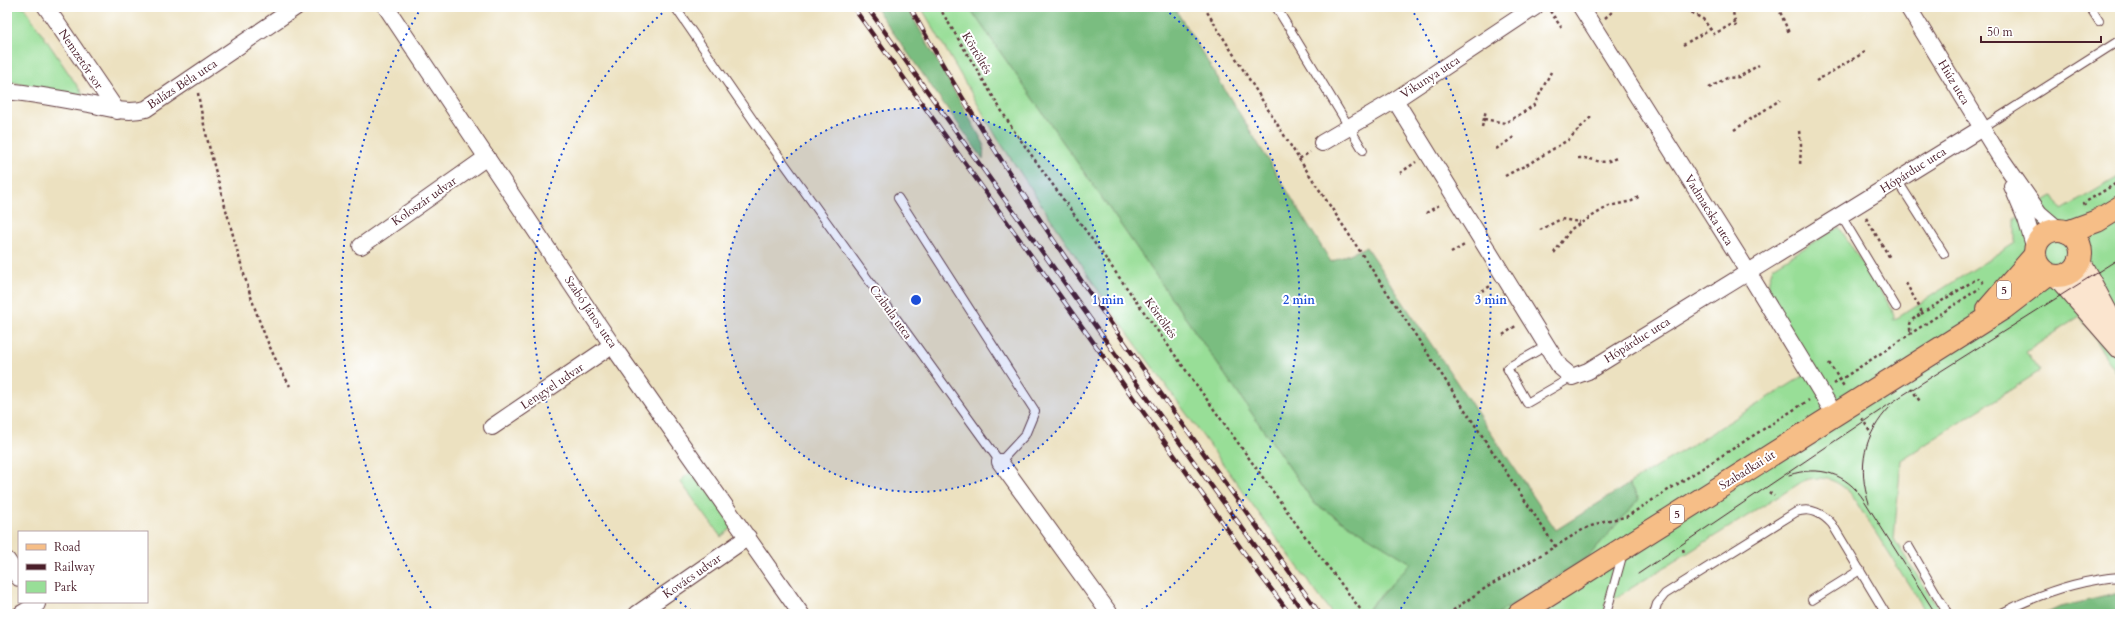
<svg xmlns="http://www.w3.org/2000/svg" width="2127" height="621" font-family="Cardo,serif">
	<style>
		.green { fill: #98de97; stroke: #717e61 }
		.forest { fill: #7abd80; stroke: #626e56 }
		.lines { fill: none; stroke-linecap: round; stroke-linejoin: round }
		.lane-casing { stroke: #623c41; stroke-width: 10 }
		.street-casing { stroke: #623c41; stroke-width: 18 }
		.secondary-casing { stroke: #623c41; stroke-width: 24 }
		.primary-casing { stroke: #623c41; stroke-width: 24 }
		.path { stroke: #623c41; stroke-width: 2.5; stroke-dasharray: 3 3; stroke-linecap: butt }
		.lane { stroke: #fff; stroke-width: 8 }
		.street { stroke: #fff; stroke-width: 16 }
		.secondary { stroke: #fbe5cf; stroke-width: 22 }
		.primary { stroke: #f6be87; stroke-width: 22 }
		.tram { stroke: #4a1f2b; stroke-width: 1 }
		.rail-casing { stroke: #4a1f2b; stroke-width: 4.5 }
		.rail { stroke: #fff; stroke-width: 3; stroke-dasharray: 9; stroke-linecap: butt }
		.ring { fill: none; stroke: #1d4ed8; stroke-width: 2; stroke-dasharray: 2 4 }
		.labels { text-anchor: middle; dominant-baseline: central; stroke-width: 4; stroke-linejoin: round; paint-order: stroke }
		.shield { fill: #fff; stroke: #80626b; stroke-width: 1 }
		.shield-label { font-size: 11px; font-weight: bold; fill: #4a1f2b }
		.street-label { font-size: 12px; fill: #4a1f2b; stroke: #fff }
		.centre { fill: #1d4ed8; stroke: #fff; stroke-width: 2 }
		.ring-label { font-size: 12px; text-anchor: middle; font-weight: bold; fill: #1d4ed8; stroke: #fff; stroke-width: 4; stroke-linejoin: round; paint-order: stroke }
	</style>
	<rect width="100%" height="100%" fill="#fff"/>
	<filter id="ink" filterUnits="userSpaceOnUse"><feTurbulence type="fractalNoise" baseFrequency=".025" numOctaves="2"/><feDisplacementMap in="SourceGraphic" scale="8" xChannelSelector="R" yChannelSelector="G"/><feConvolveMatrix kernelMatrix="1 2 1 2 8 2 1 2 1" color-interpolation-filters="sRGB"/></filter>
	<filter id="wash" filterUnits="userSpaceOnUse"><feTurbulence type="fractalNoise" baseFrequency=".012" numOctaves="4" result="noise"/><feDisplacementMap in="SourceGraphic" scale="16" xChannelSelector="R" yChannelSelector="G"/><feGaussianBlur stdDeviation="0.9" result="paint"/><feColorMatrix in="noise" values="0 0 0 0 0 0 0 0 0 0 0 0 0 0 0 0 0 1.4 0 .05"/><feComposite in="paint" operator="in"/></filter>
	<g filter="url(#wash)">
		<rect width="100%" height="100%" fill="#ece1c0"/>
		<!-- green -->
		<g class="green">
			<path d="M 7,7 L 24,7 L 84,96 L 7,81 Z"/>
			<path d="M 921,7 L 969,7 L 1315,504 L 1412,563 L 1368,608 L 1371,614 L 1332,614 L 1114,314 L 998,139 Z"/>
			<path d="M 2120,176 L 2120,283 L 2116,286 L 2120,292 L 2120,370 L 2116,373 L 2080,316 L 2026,352 L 2040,371 L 1901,460 L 1894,539 L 1941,613 L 1920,614 L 1923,607 L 1851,494 C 1837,480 1825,475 1805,480 L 1604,605 L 1611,614 L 1497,614 L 1588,557 L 1639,499 L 1629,484 L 1813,370 L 1768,293 L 1769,279 L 1773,267 L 1839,227 L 1892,309 L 1894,316 L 1893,320 L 2015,243 L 2015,218 L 2053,196 L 2062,210 Z"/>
			<path d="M 694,469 L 733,527 L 721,537 L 680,481 Z"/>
		</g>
		<!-- forest -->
		<g class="forest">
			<path d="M 875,7 L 907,7 L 984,144 L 983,159 Z"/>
			<path d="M 969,7 L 1174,7 L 1331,262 L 1366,247 L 1556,530 L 1629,484 L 1639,499 L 1588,557 L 1497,614 L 1371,614 L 1368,609 L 1411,563 L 1315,504 Z"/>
			<path d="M 2120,593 L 2120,614 L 2045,614 L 2060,607 Z"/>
		</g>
	</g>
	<g filter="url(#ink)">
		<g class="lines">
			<!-- lane casing -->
			<g class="lane-casing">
				<g id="lane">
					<path d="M 675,7 L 755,123 L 1000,462 L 1025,435 L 1035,411 L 898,198"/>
					<path d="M 1276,7 L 1287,25"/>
					<path d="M 2090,7 L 2099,21"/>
					<path d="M 1291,31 L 1363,150"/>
					<path d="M 1982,128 L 2120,40"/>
					<path d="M 1897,180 L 1944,254"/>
					<path d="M 1840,214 L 1896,307"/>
					<path d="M 1546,346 L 1507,368 L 1527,403 L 1572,377"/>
					<path d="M 1909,547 L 1948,614"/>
					<path d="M 1812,600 L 1860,570"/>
					<path d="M 1606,614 L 1623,553"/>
					<path d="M 1654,614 L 1657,604 L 1665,594 L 1796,512 C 1811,507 1822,513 1832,524 L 1886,614"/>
					<path d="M 2000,614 C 2036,595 2079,580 2120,577"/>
				</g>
			</g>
			<!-- street casing -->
			<g class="street-casing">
				<g id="street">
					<path d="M 46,7 L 117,111"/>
					<path d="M 386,7 L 612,345 L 801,614"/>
					<path d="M 1581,7 L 1740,259 L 1835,415"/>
					<path d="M 1908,7 L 2000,157 L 2039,213 L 2060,231"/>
					<path d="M 7,91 C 34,94 62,99 89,104 C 109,108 125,114 146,109 L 296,7"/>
					<path d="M 1395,100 L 1560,367 L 1572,377 L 1588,371 L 1982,128"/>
					<path d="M 1322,143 L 1395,100 L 1535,7"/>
					<path d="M 2012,186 L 2026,219 L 2035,249"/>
					<path d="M 361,246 L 487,157"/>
					<path d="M 492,427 L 612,345"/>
					<path d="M 1000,462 L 1110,614"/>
					<path d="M 7,560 L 19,578"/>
					<path d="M 21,614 L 37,604"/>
					<path d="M 637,614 L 748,537"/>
				</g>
			</g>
			<!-- secondary casing -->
			<g class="secondary-casing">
				<g id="secondary">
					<path d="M 2079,262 L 2111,321"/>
					<path d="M 2058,276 L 2120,347"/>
				</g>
			</g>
			<!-- primary casing -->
			<g class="primary-casing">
				<g id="primary">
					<circle cx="2058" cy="253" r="23"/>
					<path d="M 2067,232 L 2097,221 L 2120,207"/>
					<path d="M 1988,309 L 2035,255"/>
					<path d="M 1519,614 L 2004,308 L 2047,275"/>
				</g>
			</g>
			<!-- path -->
			<g class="path">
				<path d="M 939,7 L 1012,128 L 1307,539 L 1364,614"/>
				<path d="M 1204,7 L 1299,159 L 1310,152"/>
				<path d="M 1681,7 L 1703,19 L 1714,34 L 1736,22"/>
				<path d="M 1732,7 L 1736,27"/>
				<path d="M 1778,7 L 1789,33"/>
				<path d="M 1550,11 L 1561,27"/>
				<path d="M 1605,18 L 1612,12"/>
				<path d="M 1683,45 L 1710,29"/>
				<path d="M 1816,81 L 1865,52"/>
				<path d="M 1709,88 L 1727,78 L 1739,77 L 1759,65"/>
				<path d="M 198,93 C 204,131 215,169 225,206 C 242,267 257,331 290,386"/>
				<path d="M 1484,119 L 1505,123 L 1524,112 L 1534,105 L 1551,72"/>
				<path d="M 1482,127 L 1486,110"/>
				<path d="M 1734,130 L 1780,100"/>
				<path d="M 1799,131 L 1801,144 L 1800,166"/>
				<path d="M 1496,149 L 1514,137"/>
				<path d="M 1578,158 C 1596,157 1599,167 1616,158"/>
				<path d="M 1299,159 L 1555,546"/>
				<path d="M 1400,173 L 1416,162"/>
				<path d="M 1505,176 L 1530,163 L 1568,140 L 1591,117"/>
				<path d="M 2085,205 L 2084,203 L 2120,181"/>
				<path d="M 1426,213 L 1441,204"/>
				<path d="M 1866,218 L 1890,258"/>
				<path d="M 1540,230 L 1561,219 L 1580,222"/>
				<path d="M 1451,253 L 1466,244"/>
				<path d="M 1554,253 L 1571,229 L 1609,206 L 1632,201 L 1640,196"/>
				<path d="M 1906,283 L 1921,310 L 1921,314 C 1911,320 1908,322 1911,333"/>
				<path d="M 1477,294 L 1492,285"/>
				<path d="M 1921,314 L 1978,278 L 1985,284"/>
				<path d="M 1503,335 L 1517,325"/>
				<path d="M 1829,363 L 1845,388"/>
				<path d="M 1834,384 L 1980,288"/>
				<path d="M 1911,388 L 1921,403"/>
				<path d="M 1862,418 L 1871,434"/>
				<path d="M 1769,492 L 1774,496"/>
				<path d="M 1683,549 L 1684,553"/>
				<path d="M 1448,614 L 1479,592 L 1584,529 L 1604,521 L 1626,517 L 1809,400"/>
			</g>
			<!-- lane -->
			<use href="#lane" class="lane"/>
			<!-- street -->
			<use href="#street" class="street"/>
			<!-- secondary -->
			<use href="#secondary" class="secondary"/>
			<!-- primary -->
			<use href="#primary" class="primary"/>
			<!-- tram -->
			<g class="tram">
				<path d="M 1789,475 C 1819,465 1846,473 1864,500 L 1934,611"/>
				<path d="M 1869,503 C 1857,467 1864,434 1890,407"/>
				<path d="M 1638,574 L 1903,395 L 2120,258"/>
			</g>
			<!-- rail casing -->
			<g class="rail-casing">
				<g id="rail">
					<path d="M 853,7 L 1255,568 L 1290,614"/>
					<path d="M 867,7 L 1129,373 L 1305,614"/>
					<path d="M 910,7 C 1028,221 1178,416 1320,614"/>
				</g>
			</g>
			<!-- rail -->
			<use href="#rail" class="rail"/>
		</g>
	</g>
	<!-- distance rings -->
	<circle cx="916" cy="300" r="192" fill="#1d4ed8" fill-opacity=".12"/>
	<g class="ring">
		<circle cx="916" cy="300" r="192"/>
		<path d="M696 614A383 383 0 0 1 667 9M1165 9A383 383 0 0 1 1136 614"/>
		<path d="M434 613A575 575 0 0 1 421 8M1411 8A575 575 0 0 1 1398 613"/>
	</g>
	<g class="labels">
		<!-- shield labels -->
		<g class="shield">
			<rect x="1997" y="281" width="14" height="18" rx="3"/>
			<rect x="1670" y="505" width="14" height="18" rx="3"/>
		</g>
		<g class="shield-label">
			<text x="2004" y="290">5</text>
			<text x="1677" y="514">5</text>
		</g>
		<!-- street labels -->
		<g class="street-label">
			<text transform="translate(977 53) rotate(59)">Körtöltés</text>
			<text transform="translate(81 59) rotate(56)">Nemzetőr sor</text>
			<text transform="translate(1430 77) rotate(-33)">Vikunya utca</text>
			<text transform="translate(1954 82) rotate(59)">Hiúz utca</text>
			<text transform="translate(182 84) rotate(-33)">Balázs Béla utca</text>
			<text transform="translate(1913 170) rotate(-32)">Hópárduc utca</text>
			<text transform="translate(424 201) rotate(-35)">Koloszár udvar</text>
			<text transform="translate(1709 210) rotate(58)">Vadmacska utca</text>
			<text transform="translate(591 312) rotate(56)">Szabó János utca</text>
			<text transform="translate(891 312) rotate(54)">Czibula utca</text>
			<text transform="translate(1161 318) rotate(54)">Körtöltés</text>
			<text transform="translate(1637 340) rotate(-32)">Hópárduc utca</text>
			<text transform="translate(552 386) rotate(-34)">Lengyel udvar</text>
			<text transform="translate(1747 470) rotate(-32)">Szabadkai út</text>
			<text transform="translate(692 576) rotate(-35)">Kovács udvar</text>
		</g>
	</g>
	<circle cx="916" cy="300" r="6" class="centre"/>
	<g class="ring-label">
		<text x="1108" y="304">1 min</text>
		<text x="1299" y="304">2 min</text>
		<text x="1491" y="304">3 min</text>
	</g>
	<!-- margin -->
	<rect width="2127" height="621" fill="none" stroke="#fff" stroke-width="24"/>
	<!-- legend -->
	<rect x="18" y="531" width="130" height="72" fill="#ffffff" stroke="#b7a5aa"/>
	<rect x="26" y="544" width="20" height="6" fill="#f6be87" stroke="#b7a5aa"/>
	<text x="54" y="551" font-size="12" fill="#4a1f2b">Road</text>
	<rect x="26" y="564" width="20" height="6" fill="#4a1f2b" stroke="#b7a5aa"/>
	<text x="54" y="571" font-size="12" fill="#4a1f2b">Railway</text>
	<rect x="26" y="581" width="20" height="12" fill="#98de97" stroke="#b7a5aa"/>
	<text x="54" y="591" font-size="12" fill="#4a1f2b">Park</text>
	<!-- scale -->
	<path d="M1981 36v6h120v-6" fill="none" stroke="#4a1f2b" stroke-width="2"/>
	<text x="1987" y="36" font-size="12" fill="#4a1f2b" stroke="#ffffff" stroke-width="3" paint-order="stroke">50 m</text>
</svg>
